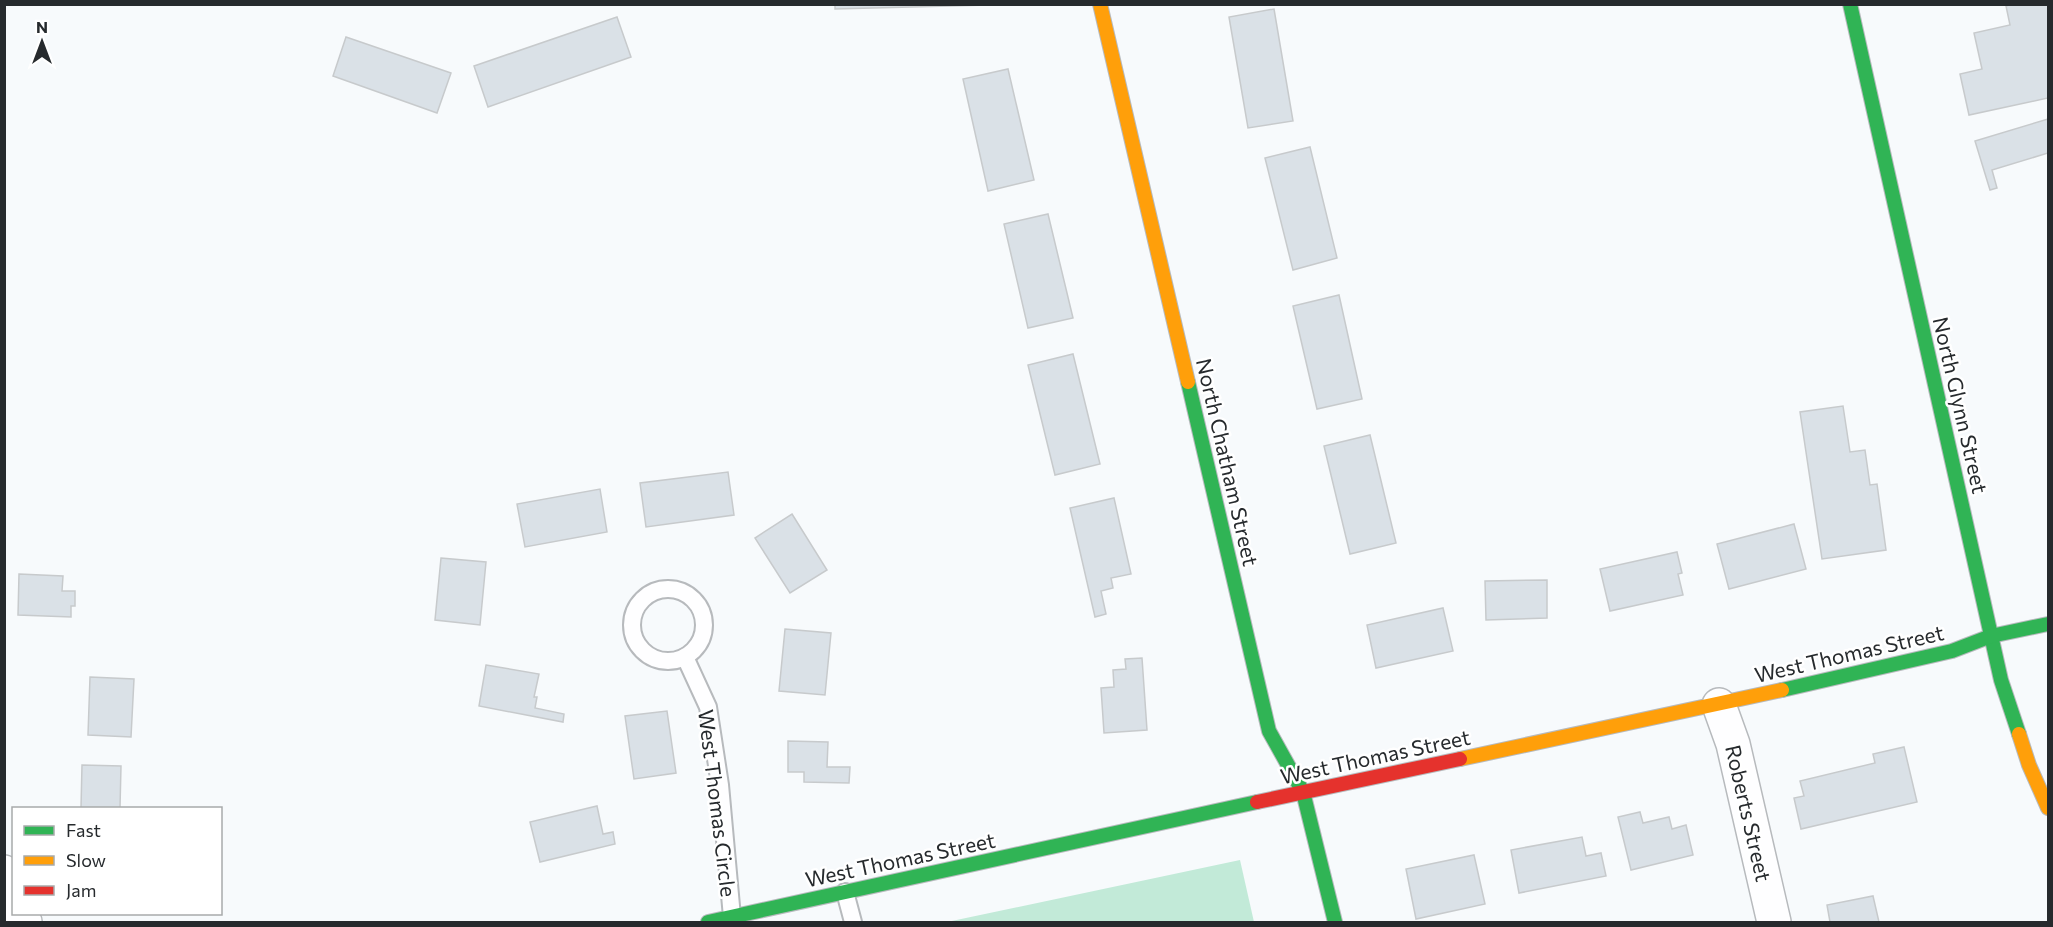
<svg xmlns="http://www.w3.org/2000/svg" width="2053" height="927" font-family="Commissioner,sans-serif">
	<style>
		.green { fill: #c2ead8 }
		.building { fill: #dae1e7; stroke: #c7cacc; stroke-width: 1.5 }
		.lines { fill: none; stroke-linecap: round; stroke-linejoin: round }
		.lane-casing { stroke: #b7babd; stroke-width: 20 }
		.street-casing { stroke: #b7babd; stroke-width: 36 }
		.fast-casing { stroke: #b7babd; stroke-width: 16 }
		.slow-casing { stroke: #b7babd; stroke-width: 16 }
		.jam-casing { stroke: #b7babd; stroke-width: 16 }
		.lane { stroke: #fefeff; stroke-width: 16 }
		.street { stroke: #fefeff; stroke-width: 33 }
		.fast { stroke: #30b455; stroke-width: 14 }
		.slow { stroke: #ff9f0a; stroke-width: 14 }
		.jam { stroke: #e5322d; stroke-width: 14 }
		.labels { text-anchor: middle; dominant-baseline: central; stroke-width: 5; stroke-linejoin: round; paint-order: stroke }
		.street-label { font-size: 21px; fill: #262a2d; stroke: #fff }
	</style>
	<rect width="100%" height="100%" fill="#f7fafc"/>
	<!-- green -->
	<path class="green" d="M 1240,860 L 1254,922 L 947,922 Z"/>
	<!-- building -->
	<g class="building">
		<path d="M 835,4 L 988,4 L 988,5 L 835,9 Z"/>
		<path d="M 2011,4 L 2048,4 L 2048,98 L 1969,115 L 1960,74 L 1982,69 L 1974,33 L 2010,25 L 2006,6 Z"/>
		<path d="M 1274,9 L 1293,121 L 1248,128 L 1229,17 Z"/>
		<path d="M 617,17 L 631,57 L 488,107 L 474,66 Z"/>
		<path d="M 346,37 L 451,73 L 437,113 L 333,76 Z"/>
		<path d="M 1008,69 L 1034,180 L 988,191 L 963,79 Z"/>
		<path d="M 2048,119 L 2048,153 L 1992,170 L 1997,188 L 1990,190 L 1975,141 Z"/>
		<path d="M 1310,147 L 1337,258 L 1293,270 L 1265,158 Z"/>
		<path d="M 1048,214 L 1073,318 L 1028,328 L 1004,224 Z"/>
		<path d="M 1339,295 L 1362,399 L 1317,409 L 1293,306 Z"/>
		<path d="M 1073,354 L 1100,464 L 1055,475 L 1028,365 Z"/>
		<path d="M 1843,406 L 1850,452 L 1865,450 L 1870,485 L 1877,484 L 1886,550 L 1822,559 L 1800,412 Z"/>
		<path d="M 1370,435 L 1396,543 L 1350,554 L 1324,446 Z"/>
		<path d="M 728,472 L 734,515 L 646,527 L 640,483 Z"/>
		<path d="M 600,489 L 607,532 L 525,547 L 517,504 Z"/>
		<path d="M 1114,498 L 1131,574 L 1111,578 L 1113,588 L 1101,591 L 1106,614 L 1095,617 L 1070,508 Z"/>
		<path d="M 792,514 L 827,570 L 790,593 L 755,538 Z"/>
		<path d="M 1794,524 L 1806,569 L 1729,589 L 1717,544 Z"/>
		<path d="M 1677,552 L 1682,573 L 1678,574 L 1683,595 L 1610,611 L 1600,569 Z"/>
		<path d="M 441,558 L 486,562 L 480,625 L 435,620 Z"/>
		<path d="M 19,574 L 63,576 L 62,591 L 75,591 L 75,606 L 71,606 L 71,617 L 18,615 Z"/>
		<path d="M 1547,580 L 1547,618 L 1486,620 L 1485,581 Z"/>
		<path d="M 1443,608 L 1453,651 L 1376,668 L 1367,625 Z"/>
		<path d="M 785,629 L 831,633 L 825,695 L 779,691 Z"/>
		<path d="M 1142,658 L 1147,730 L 1104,733 L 1101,688 L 1114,687 L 1113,670 L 1126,669 L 1125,659 Z"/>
		<path d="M 486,665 L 539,674 L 534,697 L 537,697 L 535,708 L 564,714 L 563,722 L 479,706 Z"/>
		<path d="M 90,677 L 134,679 L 131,737 L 88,735 Z"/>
		<path d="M 667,711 L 676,773 L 634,779 L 625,716 Z"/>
		<path d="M 788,741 L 828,742 L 827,767 L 850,767 L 849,783 L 804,782 L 804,772 L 788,772 Z"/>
		<path d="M 1904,747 L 1917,802 L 1801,829 L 1794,798 L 1804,796 L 1800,781 L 1875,763 L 1873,754 Z"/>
		<path d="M 82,765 L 121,766 L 120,808 L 81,808 Z"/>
		<path d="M 597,806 L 603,834 L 613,832 L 615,844 L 540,862 L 530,822 Z"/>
		<path d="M 1640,812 L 1643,823 L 1669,817 L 1672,829 L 1686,825 L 1693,855 L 1631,870 L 1618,817 Z"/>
		<path d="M 1582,837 L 1586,856 L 1601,853 L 1606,876 L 1519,893 L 1511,850 Z"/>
		<path d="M 1474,855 L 1485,904 L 1416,919 L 1406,869 Z"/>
		<path d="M 1873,896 L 1879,922 L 1830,922 L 1827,905 Z"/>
	</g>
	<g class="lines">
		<!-- lane casing -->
		<g class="lane-casing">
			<g id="lane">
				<circle cx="668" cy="625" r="36"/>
				<path d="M 685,657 L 708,707 L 720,785 L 732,917"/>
				<path d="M 845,892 L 853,922"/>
			</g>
		</g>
		<!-- street casing -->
		<g class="street-casing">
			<g id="street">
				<path d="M 1719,705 L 1733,744 L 1774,922"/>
				<path d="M 4,872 L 14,894"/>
				<path d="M 21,914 L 25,922"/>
			</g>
		</g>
		<!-- fast casing -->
		<g class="fast-casing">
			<g id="fast">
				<path d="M 1850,4 L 2001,680 L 2019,734"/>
				<path d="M 1188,382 L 1269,731 L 1303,792 L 1335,922"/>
				<path d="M 1782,690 L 1952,651 L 1991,636 L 2048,624"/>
				<path d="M 708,922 L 1257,802"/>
			</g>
		</g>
		<!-- slow casing -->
		<g class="slow-casing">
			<g id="slow">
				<path d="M 1100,4 L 1188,382"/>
				<path d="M 2019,734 L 2029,765 L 2048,808"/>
				<path d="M 1460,759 L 1782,690"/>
			</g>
		</g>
		<!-- jam casing -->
		<g class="jam-casing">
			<path id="jam" d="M 1257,802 L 1460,759"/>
		</g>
		<!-- lane -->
		<use href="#lane" class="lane"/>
		<!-- street -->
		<use href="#street" class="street"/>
		<!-- fast -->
		<use href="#fast" class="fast"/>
		<!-- slow -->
		<use href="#slow" class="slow"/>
		<!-- jam -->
		<use href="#jam" class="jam"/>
	</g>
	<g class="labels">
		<!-- street labels -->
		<g class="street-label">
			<text transform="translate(1961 405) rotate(77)">North Glynn Street</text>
			<text transform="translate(1228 462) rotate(77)">North Chatham Street</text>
			<text transform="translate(1849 653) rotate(-13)">West Thomas Street</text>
			<text transform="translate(1375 756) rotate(-12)">West Thomas Street</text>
			<text transform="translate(718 803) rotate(83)">West Thomas Circle</text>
			<text transform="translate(1749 813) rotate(77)">Roberts Street</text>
			<text transform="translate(900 859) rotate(-12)">West Thomas Street</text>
		</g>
	</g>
	<!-- border -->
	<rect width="2053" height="927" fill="none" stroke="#262a2d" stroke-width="12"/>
	<!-- legend -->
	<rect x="12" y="807" width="210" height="108" fill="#ffffff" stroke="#a8aaab" stroke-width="1.5"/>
	<rect x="24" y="826" width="30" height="9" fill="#30b455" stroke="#a8aaab" stroke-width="1.5"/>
	<text x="66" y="837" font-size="18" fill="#262a2d">Fast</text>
	<rect x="24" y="856" width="30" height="9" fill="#ff9f0a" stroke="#a8aaab" stroke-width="1.5"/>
	<text x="66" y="867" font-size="18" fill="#262a2d">Slow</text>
	<rect x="24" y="886" width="30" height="9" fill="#e5322d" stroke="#a8aaab" stroke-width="1.5"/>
	<text x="66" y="897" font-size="18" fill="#262a2d">Jam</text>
	<!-- north arrow -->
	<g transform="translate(42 42)" stroke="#ffffff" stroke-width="4.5" paint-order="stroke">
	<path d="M0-4.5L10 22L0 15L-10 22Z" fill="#262a2d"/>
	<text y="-9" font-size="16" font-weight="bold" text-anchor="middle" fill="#262a2d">N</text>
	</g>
</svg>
